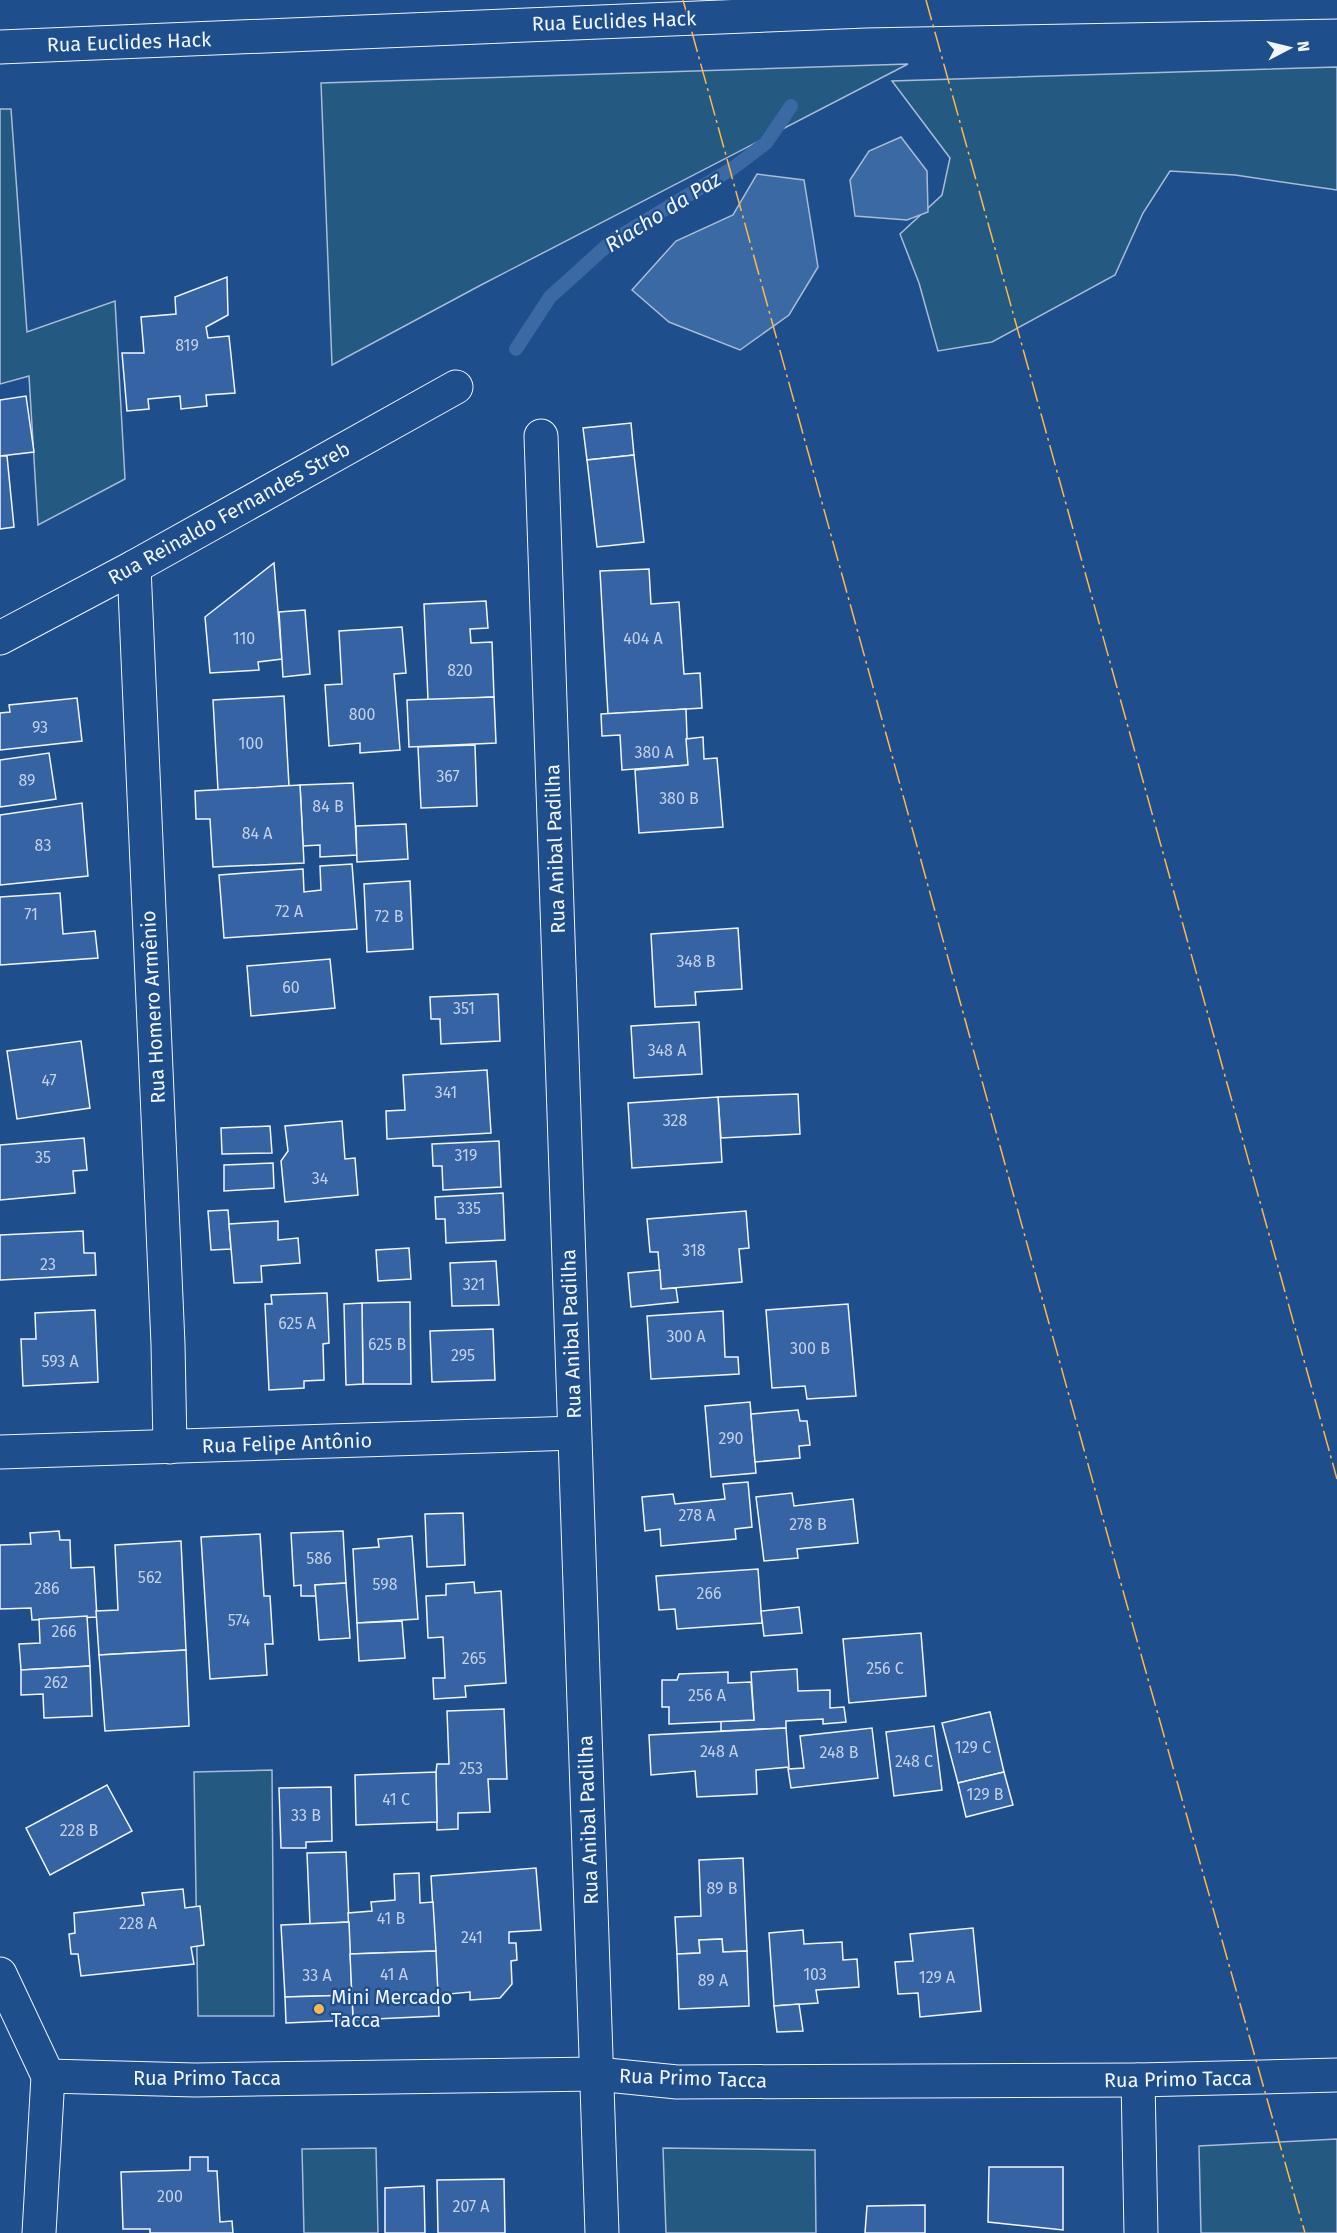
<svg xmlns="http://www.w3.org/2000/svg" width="1337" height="2233" font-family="'Fira Sans',sans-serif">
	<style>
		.green { fill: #245a82; stroke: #a8bbd7; stroke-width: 1.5 }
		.water { fill: #3b69a3; stroke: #a8bbd7; stroke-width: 1.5 }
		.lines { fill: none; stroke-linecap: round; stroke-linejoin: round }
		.stream { stroke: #3b69a3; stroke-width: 14 }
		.building { fill: #3563a3; stroke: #f2f6ff; stroke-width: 1.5 }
		.minor-casing { stroke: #f2f6ff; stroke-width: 35 }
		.minor { stroke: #1f4e8c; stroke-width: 33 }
		.power { stroke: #ffb74d; stroke-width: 1.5; stroke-dasharray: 21 4.5 3 4.5; stroke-linecap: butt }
		.poi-dot { fill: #ffb74d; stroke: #1f4e8c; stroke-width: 2 }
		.labels { text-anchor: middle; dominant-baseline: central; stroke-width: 4.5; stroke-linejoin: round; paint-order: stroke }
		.number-label { font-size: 16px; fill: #c3d1e8 }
		.street-label { font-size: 20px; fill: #f2f6ff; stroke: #1f4e8c }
		.poi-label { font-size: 20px; fill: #f2f6ff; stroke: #1f4e8c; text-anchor: start }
		.water-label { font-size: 21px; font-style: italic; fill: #f2f6ff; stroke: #1f4e8c }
	</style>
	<rect width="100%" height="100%" fill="#1f4e8c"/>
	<!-- green -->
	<g class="green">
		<path d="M 908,64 L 481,285 L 332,365 L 321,83 Z"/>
		<path d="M 1337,67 L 1337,190 L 1235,175 L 1170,171 L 1143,213 L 1115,275 L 992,342 L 938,351 L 919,283 L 900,234 L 942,195 L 950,158 L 892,81 Z"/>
		<path d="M 0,109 L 11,109 L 27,332 L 115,301 L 125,479 L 38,525 L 29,376 L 0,384 Z"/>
		<path d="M 272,1770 L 274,2016 L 198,2016 L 194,1772 Z"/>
		<path d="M 1337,2139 L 1337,2233 L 1201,2233 L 1199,2146 Z"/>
		<path d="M 376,2148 L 378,2233 L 304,2233 L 302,2149 Z"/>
		<path d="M 663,2148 L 815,2150 L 816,2233 L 666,2233 Z"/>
	</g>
	<!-- water -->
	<g class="water">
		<path d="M 901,137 L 927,171 L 928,212 L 907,220 L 855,216 L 850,180 L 869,151 Z"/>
		<path d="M 757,174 L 804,180 L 818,267 L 789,315 L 740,350 L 669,322 L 632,290 L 676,241 L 733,215 Z"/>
	</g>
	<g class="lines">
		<!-- stream -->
		<path class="stream" d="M 516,349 L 550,297 L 612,241 L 733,168 L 766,143 L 791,106"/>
	</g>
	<!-- building -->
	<g class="building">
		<path d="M 227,277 L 228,315 L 206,327 L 208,338 L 229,336 L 235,393 L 206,395 L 207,406 L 181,409 L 180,396 L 148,399 L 149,409 L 127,411 L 122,353 L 144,353 L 141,317 L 176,314 L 175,297 Z"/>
		<path d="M 26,396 L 34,452 L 0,456 L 0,400 Z"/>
		<path d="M 631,423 L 634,455 L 587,460 L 583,428 Z"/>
		<path d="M 634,455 L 644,542 L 597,547 L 587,460 Z"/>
		<path d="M 0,456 L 7,456 L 14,527 L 0,529 Z"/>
		<path d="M 274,563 L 282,659 L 258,662 L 259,670 L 210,673 L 205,617 Z"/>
		<path d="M 649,569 L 651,604 L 679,602 L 684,674 L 700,673 L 702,708 L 608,714 L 600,571 Z"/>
		<path d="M 486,601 L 488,628 L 470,629 L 471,643 L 492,642 L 494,697 L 428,700 L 424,604 Z"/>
		<path d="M 305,610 L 310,674 L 283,677 L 279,612 Z"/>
		<path d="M 402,627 L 406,673 L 394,674 L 400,750 L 360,753 L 360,743 L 329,746 L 325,685 L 342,684 L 339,631 Z"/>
		<path d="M 284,696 L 289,786 L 218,790 L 213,700 Z"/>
		<path d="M 494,697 L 496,743 L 409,747 L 407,700 Z"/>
		<path d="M 77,698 L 82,741 L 0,750 L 0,713 L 10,712 L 9,705 Z"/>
		<path d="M 686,709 L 688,765 L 622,770 L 620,735 L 602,736 L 601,714 Z"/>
		<path d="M 703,737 L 704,759 L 717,758 L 723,827 L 639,833 L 635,770 L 688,765 L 686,739 Z"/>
		<path d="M 475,745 L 477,806 L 421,808 L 418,747 Z"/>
		<path d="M 49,753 L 56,799 L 0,807 L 0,760 Z"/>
		<path d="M 353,783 L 357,855 L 320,857 L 320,845 L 303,846 L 300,785 Z"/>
		<path d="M 300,785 L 304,863 L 213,867 L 210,819 L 196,819 L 195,791 Z"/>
		<path d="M 82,803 L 88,876 L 0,885 L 0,815 Z"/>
		<path d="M 406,824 L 408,859 L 357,862 L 356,826 Z"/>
		<path d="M 352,864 L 357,929 L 224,938 L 219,875 L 303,869 L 304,892 L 321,890 L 320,866 Z"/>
		<path d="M 410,881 L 413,949 L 367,952 L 364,884 Z"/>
		<path d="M 60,893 L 63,934 L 95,931 L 98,958 L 0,965 L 0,897 Z"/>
		<path d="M 738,928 L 742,989 L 695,992 L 696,1005 L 655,1007 L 651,934 Z"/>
		<path d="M 330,959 L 335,1008 L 251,1016 L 247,966 Z"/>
		<path d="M 498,994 L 500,1041 L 441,1044 L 440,1019 L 431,1019 L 430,997 Z"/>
		<path d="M 699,1022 L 702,1074 L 634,1078 L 631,1026 Z"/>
		<path d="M 81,1041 L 90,1108 L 17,1119 L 7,1051 Z"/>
		<path d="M 487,1070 L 491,1133 L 387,1139 L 386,1111 L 405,1110 L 403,1075 Z"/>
		<path d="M 798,1094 L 800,1134 L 721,1138 L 718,1097 Z"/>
		<path d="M 718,1097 L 722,1162 L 632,1168 L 628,1103 Z"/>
		<path d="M 342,1121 L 345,1159 L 355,1158 L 358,1195 L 285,1202 L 281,1161 L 288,1151 L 285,1126 Z"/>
		<path d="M 270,1126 L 272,1153 L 222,1154 L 221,1128 Z"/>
		<path d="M 84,1138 L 87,1170 L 73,1171 L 75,1193 L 0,1200 L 0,1145 Z"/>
		<path d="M 499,1141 L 501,1187 L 443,1190 L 442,1166 L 433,1166 L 432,1144 Z"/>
		<path d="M 273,1163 L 274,1188 L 224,1191 L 224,1165 Z"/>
		<path d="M 503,1193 L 505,1240 L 446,1243 L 445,1219 L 436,1219 L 435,1197 Z"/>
		<path d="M 228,1210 L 231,1249 L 211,1250 L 208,1211 Z"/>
		<path d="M 746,1211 L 749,1248 L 739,1249 L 742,1282 L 661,1289 L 658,1252 L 650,1252 L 647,1219 Z"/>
		<path d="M 278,1221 L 278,1240 L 298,1238 L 300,1263 L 261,1266 L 262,1282 L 234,1283 L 229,1224 Z"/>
		<path d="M 83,1231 L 84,1253 L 95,1253 L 96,1275 L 0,1280 L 0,1235 Z"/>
		<path d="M 409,1248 L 411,1279 L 378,1281 L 376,1250 Z"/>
		<path d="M 496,1261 L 499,1305 L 452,1306 L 450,1263 Z"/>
		<path d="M 660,1270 L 661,1289 L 676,1288 L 678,1302 L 631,1307 L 628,1273 Z"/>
		<path d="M 327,1293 L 329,1343 L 323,1344 L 324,1380 L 304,1381 L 304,1388 L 269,1390 L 265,1304 L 272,1304 L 271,1295 Z"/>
		<path d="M 410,1302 L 411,1384 L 363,1384 L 362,1303 Z"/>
		<path d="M 362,1303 L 363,1384 L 346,1385 L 344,1304 Z"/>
		<path d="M 848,1304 L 856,1396 L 807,1399 L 805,1386 L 772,1388 L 766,1310 Z"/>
		<path d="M 95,1310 L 98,1382 L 23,1386 L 21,1339 L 36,1339 L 35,1313 Z"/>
		<path d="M 723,1311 L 725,1357 L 738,1357 L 739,1374 L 651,1379 L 647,1316 Z"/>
		<path d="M 493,1329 L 495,1380 L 432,1382 L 430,1331 Z"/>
		<path d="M 750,1402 L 756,1473 L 711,1477 L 705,1406 Z"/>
		<path d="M 798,1410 L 800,1421 L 807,1421 L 810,1445 L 799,1446 L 800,1458 L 755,1462 L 751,1414 Z"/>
		<path d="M 748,1482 L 752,1527 L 735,1529 L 736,1539 L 661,1546 L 660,1529 L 645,1531 L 642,1497 L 673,1494 L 675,1504 L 725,1499 L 723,1484 Z"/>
		<path d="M 792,1493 L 794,1506 L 853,1499 L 858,1543 L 797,1549 L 798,1558 L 764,1561 L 756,1497 Z"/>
		<path d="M 463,1513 L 465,1565 L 427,1567 L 425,1514 Z"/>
		<path d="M 59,1531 L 60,1540 L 70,1540 L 71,1568 L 94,1567 L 97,1617 L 32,1620 L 31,1608 L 0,1609 L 0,1545 L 31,1544 L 30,1533 Z"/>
		<path d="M 343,1531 L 346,1583 L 315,1585 L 316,1596 L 301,1596 L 301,1585 L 294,1586 L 291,1533 Z"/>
		<path d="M 260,1534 L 264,1596 L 270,1596 L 273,1644 L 265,1644 L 267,1675 L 210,1679 L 201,1537 Z"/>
		<path d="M 412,1536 L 418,1619 L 357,1623 L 353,1549 L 379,1547 L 378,1539 Z"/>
		<path d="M 181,1541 L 186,1650 L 99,1655 L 96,1611 L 118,1610 L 115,1545 Z"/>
		<path d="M 758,1569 L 762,1623 L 677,1629 L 675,1609 L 659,1610 L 656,1576 Z"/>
		<path d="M 474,1582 L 475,1593 L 501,1591 L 506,1683 L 465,1686 L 466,1697 L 434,1699 L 433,1678 L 445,1678 L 443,1637 L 428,1638 L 426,1596 L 446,1595 L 446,1584 Z"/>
		<path d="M 346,1583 L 350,1638 L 319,1640 L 315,1585 Z"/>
		<path d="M 799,1607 L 802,1633 L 764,1636 L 761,1611 Z"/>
		<path d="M 87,1616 L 90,1666 L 21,1670 L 19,1644 L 40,1643 L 39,1619 Z"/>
		<path d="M 402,1621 L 405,1658 L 359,1661 L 357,1623 Z"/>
		<path d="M 921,1633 L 926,1696 L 849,1703 L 843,1639 Z"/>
		<path d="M 186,1650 L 189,1726 L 105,1731 L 99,1655 Z"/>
		<path d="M 90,1666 L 92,1716 L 44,1718 L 43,1694 L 21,1695 L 21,1670 Z"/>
		<path d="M 797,1669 L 798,1691 L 830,1690 L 830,1708 L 844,1707 L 846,1722 L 823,1724 L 823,1719 L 786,1721 L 786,1728 L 721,1731 L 721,1721 L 754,1720 L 751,1672 Z"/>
		<path d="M 728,1672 L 728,1683 L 751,1682 L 754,1720 L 669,1724 L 669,1707 L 662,1707 L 662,1680 L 677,1680 L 679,1674 Z"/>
		<path d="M 504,1709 L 507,1779 L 488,1779 L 490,1812 L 458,1813 L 458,1829 L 437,1830 L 436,1772 L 437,1764 L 449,1764 L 447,1711 Z"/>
		<path d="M 990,1712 L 1004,1772 L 958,1783 L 942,1723 Z"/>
		<path d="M 934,1726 L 942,1790 L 894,1796 L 886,1732 Z"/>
		<path d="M 786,1728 L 789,1767 L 756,1770 L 757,1794 L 697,1797 L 695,1771 L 651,1775 L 649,1735 Z"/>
		<path d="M 872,1728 L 878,1778 L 791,1788 L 788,1769 L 804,1768 L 800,1736 Z"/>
		<path d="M 436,1772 L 437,1822 L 356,1825 L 355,1775 Z"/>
		<path d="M 1004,1772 L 1013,1805 L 966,1817 L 958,1783 Z"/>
		<path d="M 107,1785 L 132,1831 L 50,1875 L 26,1828 Z"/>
		<path d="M 331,1787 L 332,1841 L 306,1842 L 306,1848 L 281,1848 L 279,1788 Z"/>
		<path d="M 346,1852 L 349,1922 L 310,1924 L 307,1853 Z"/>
		<path d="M 743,1858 L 747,1951 L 723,1952 L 722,1939 L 699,1940 L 700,1953 L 677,1954 L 675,1917 L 701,1916 L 699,1860 Z"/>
		<path d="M 536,1868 L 541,1930 L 509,1932 L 509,1943 L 516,1943 L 517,1960 L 511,1961 L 512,1984 L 500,1998 L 470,2000 L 470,1992 L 438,1995 L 431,1876 Z"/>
		<path d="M 419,1873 L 420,1903 L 433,1902 L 436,1951 L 350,1954 L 348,1913 L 372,1911 L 371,1902 L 395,1900 L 394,1874 Z"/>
		<path d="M 183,1889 L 185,1908 L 200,1906 L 204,1945 L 191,1947 L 194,1964 L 81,1976 L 78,1954 L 71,1954 L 69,1934 L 75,1933 L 74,1913 L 144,1905 L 142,1893 Z"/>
		<path d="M 349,1922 L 352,1995 L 285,1997 L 281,1925 Z"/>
		<path d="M 973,1928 L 981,2011 L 920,2017 L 918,1993 L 898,1994 L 895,1962 L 913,1961 L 910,1934 Z"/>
		<path d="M 803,1930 L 804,1944 L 842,1942 L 843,1960 L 857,1959 L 859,1987 L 816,1990 L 818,2003 L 774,2006 L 769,1933 Z"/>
		<path d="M 722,1939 L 723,1952 L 747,1951 L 749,2006 L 679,2009 L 677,1954 L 700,1953 L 699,1940 Z"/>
		<path d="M 436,1951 L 439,2016 L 353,2020 L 350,1954 Z"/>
		<path d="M 352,1995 L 353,2020 L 286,2023 L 285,1997 Z"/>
		<path d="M 799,2004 L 803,2031 L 777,2032 L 774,2006 Z"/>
		<path d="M 190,2157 L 208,2157 L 208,2171 L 217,2171 L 220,2222 L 232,2221 L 233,2233 L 150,2233 L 150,2229 L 123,2229 L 121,2172 L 190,2170 Z"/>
		<path d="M 989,2167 L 1063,2167 L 1063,2230 L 988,2222 Z"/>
		<path d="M 504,2179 L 505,2233 L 438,2233 L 437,2180 Z"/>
		<path d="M 424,2186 L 425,2233 L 385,2233 L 385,2188 Z"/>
		<path d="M 925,2205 L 925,2233 L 865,2233 L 867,2206 Z"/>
	</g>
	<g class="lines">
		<!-- minor casing -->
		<g class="minor-casing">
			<g id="minor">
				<path d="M 0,47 L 865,11 L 1337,2"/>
				<path d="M 541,436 L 602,2233"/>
				<path d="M 134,567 L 168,1344 L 170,1447"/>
				<path d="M 0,638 L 134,567 L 456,387"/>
				<path d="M 0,1452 L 574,1433"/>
				<path d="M 0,1974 L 48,2076 L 39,2233"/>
				<path d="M 48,2076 L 195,2080 L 597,2074 L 677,2082 L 1138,2080 L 1337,2075"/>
				<path d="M 1138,2080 L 1141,2233"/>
			</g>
		</g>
		<!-- minor -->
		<use href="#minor" class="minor"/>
		<!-- power -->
		<g class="power">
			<path d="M 683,0 L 1125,1598 L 1305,2233"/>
			<path d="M 926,0 L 1337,1479"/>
		</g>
	</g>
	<!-- markers -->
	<circle class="poi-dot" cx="319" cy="2009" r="6"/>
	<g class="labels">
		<!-- number labels -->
		<g class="number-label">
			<text x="187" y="345">819</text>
			<text x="244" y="638">110</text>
			<text x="643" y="638">404 A</text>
			<text x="460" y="670">820</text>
			<text x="362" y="714">800</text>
			<text x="40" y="727">93</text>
			<text x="251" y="743">100</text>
			<text x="654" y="752">380 A</text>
			<text x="448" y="776">367</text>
			<text x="27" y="780">89</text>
			<text x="679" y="798">380 B</text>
			<text x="328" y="806">84 B</text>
			<text x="257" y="833">84 A</text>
			<text x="43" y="845">83</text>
			<text x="289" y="911">72 A</text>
			<text x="31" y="914">71</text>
			<text x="389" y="916">72 B</text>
			<text x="696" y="961">348 B</text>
			<text x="291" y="987">60</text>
			<text x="464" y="1008">351</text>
			<text x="667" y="1050">348 A</text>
			<text x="49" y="1080">47</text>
			<text x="446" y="1092">341</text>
			<text x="675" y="1120">328</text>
			<text x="466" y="1155">319</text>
			<text x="43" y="1157">35</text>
			<text x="320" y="1178">34</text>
			<text x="469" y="1208">335</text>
			<text x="694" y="1250">318</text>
			<text x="48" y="1264">23</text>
			<text x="474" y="1284">321</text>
			<text x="297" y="1323">625 A</text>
			<text x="686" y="1336">300 A</text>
			<text x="387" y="1344">625 B</text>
			<text x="810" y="1348">300 B</text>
			<text x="463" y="1355">295</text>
			<text x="60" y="1361">593 A</text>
			<text x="731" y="1438">290</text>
			<text x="697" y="1515">278 A</text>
			<text x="808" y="1524">278 B</text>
			<text x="319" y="1558">586</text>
			<text x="150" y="1577">562</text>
			<text x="385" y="1584">598</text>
			<text x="47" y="1588">286</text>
			<text x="709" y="1593">266</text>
			<text x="239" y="1620">574</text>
			<text x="64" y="1631">266</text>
			<text x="474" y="1658">265</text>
			<text x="885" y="1668">256 C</text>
			<text x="56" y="1682">262</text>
			<text x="707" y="1695">256 A</text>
			<text x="973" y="1747">129 C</text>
			<text x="719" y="1751">248 A</text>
			<text x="839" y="1752">248 B</text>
			<text x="914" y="1761">248 C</text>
			<text x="471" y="1768">253</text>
			<text x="985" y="1794">129 B</text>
			<text x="396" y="1799">41 C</text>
			<text x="306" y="1815">33 B</text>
			<text x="79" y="1830">228 B</text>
			<text x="722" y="1888">89 B</text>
			<text x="391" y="1918">41 B</text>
			<text x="138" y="1923">228 A</text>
			<text x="472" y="1937">241</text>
			<text x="394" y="1974">41 A</text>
			<text x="815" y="1974">103</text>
			<text x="317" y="1975">33 A</text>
			<text x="937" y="1977">129 A</text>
			<text x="713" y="1980">89 A</text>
			<text x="170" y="2196">200</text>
			<text x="471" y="2206">207 A</text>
		</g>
		<!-- street labels -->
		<g class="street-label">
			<text transform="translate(614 21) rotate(-2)">Rua Euclides Hack</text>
			<text transform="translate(129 42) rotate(-2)">Rua Euclides Hack</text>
			<text transform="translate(229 513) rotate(-29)">Rua Reinaldo Fernandes Streb</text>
			<text transform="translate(555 849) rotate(-92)">Rua Anibal Padilha</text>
			<text transform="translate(153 1007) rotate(-93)">Rua Homero Armênio</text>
			<text transform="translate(571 1334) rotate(-92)">Rua Anibal Padilha</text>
			<text transform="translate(287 1443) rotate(-2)">Rua Felipe Antônio</text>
			<text transform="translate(588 1820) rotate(-92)">Rua Anibal Padilha</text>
			<text x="207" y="2078">Rua Primo Tacca</text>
			<text transform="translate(693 2078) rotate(2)">Rua Primo Tacca</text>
			<text transform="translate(1178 2079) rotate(-1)">Rua Primo Tacca</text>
		</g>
		<!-- poi labels -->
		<g class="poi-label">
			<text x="331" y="1997">Mini Mercado<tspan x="331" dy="23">Tacca</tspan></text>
		</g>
		<!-- water labels -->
		<g class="water-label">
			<text transform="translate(663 212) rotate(-32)">Riacho da Paz</text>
		</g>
	</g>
	<!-- north arrow -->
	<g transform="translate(1289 48) rotate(83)" stroke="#1f4e8c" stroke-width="4.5" paint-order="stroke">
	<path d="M0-4.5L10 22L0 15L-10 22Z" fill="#f2f6ff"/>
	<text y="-9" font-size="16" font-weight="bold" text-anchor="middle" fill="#f2f6ff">N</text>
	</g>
</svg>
